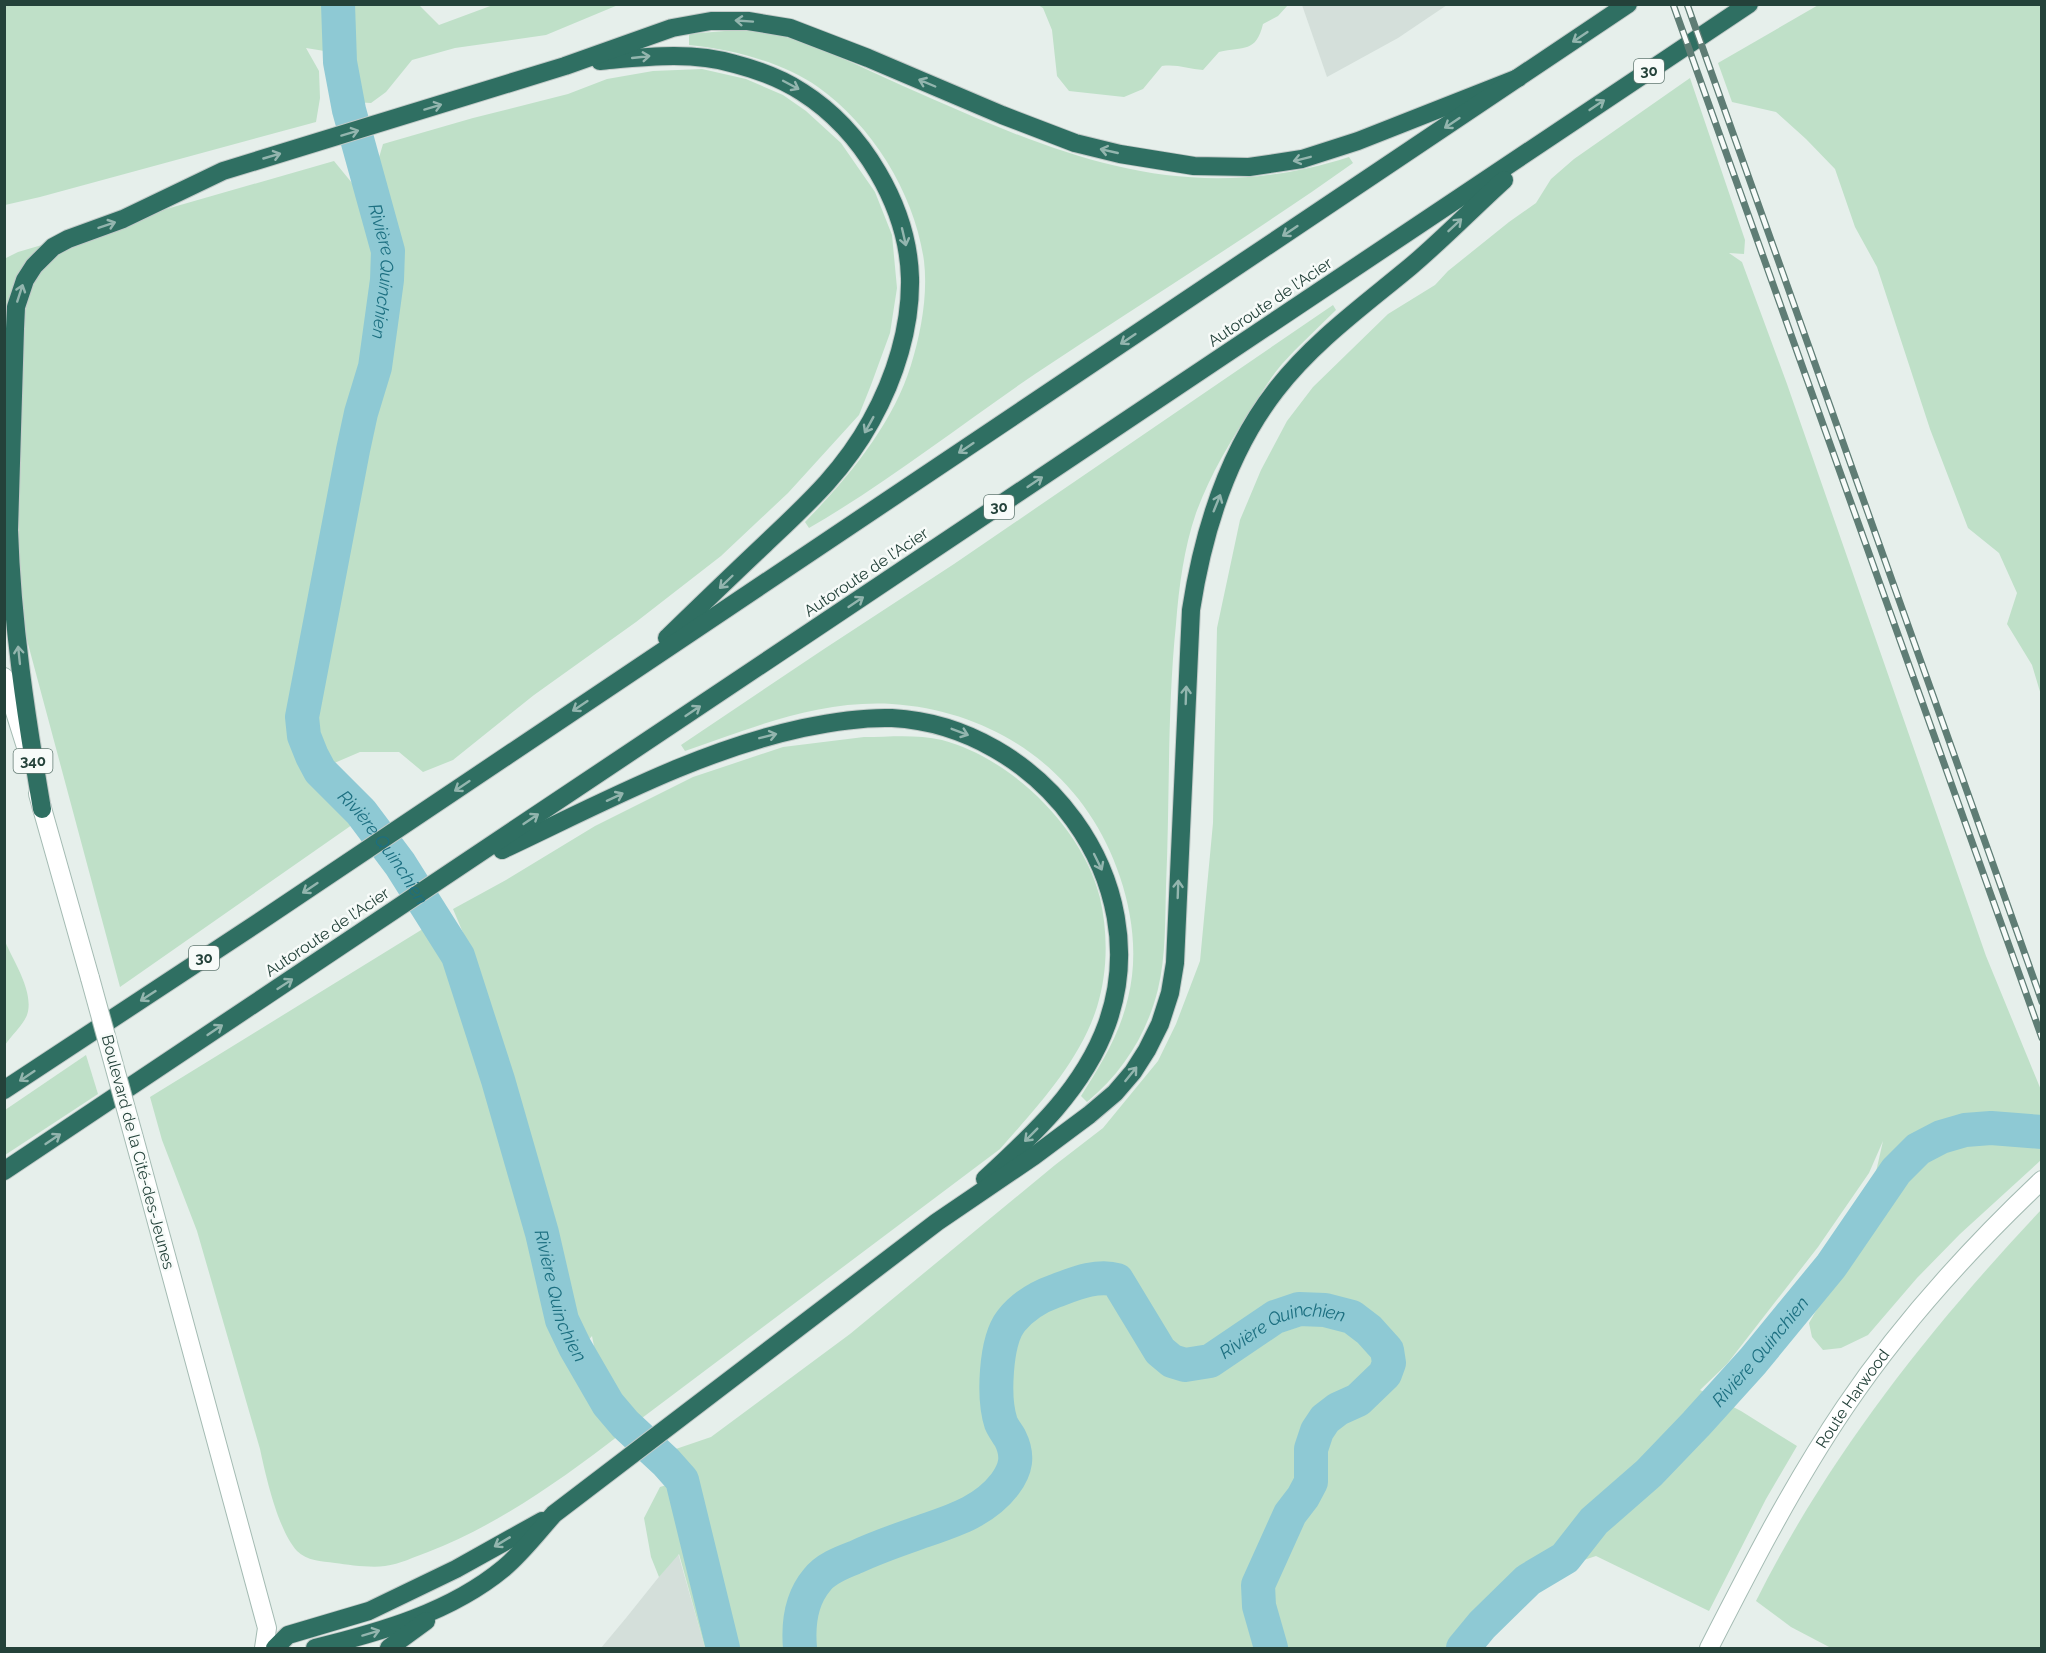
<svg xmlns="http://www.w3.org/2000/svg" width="2046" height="1653" font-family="Raleway,sans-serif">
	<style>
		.built { fill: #d4dfda }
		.green { fill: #bfe0c8 }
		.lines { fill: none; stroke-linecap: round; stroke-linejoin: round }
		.stream { stroke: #8ec9d4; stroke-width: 6 }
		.river { stroke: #8ec9d4; stroke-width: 34 }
		.secondary-casing { stroke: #a4bbb3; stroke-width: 20 }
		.highway-casing { stroke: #c2cac8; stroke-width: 20 }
		.secondary { stroke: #fff; stroke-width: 18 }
		.highway { stroke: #2f6f62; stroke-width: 18 }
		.rail-casing { stroke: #5f7d75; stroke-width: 7 }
		.rail { stroke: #f7fbf9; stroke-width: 4.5; stroke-dasharray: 14; stroke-linecap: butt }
		.secondary-bridge-casing { stroke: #a4bbb3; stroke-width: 20; stroke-linecap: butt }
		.secondary-bridge { stroke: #fff; stroke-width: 18 }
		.oneway { stroke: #93b5ae }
		.labels { text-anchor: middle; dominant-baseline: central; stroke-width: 5; stroke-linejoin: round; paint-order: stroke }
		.shield { fill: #f7fbf9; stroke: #637a73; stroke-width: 1.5 }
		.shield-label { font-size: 15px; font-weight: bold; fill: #24423a }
		.street-label { font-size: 16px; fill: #24423a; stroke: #f7fbf9 }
		.water-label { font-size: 18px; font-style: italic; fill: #1c6f80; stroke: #f7fbf9 }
	</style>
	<rect width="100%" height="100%" fill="#e6efeb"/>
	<!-- built -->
	<g class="built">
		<path d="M 1302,5 L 1302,4 L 1447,5 L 1398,38 L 1327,77 Z"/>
		<path d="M 678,1553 L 705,1648 L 601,1648 L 626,1618 Z"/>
	</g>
	<!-- green -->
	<g class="green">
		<path d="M 1820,4 L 2041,5 L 2041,695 L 2032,665 L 2007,624 L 2017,593 L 1999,553 L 1968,528 L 1930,429 L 1877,267 L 1855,227 L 1835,169 L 1806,139 L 1776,112 L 1732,102 L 1718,63 Z"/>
		<path d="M 419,5 L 439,25 L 493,5 L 618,5 L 546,35 L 455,48 L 412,60 L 386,92 L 371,103 L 351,102 L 342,88 L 349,55 L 306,48 L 319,71 L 320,98 L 316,122 L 40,197 L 5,205 L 5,5 Z"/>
		<path d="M 1038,5 L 1288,5 L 1278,16 L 1263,24 C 1256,53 1244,46 1219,52 L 1203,70 C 1189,69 1177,64 1162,66 L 1143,89 L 1124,97 L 1069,91 L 1057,76 L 1052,30 L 1043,8 Z"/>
		<path d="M 737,30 C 748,31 761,30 773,33 C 818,45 861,67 903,86 C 1055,153 1180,211 1349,157 L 1353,163 C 1249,237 1141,303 1035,374 C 960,425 887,483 809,528 L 805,522 C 848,478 893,424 911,365 C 921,333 928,295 924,261 C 915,195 873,126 818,87 C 783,62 731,49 689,45 L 689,34 Z"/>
		<path d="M 702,69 L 746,79 L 783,95 L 806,111 L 841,143 L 875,192 L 892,235 L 897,288 L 890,333 L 871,385 L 859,415 L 788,493 L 721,556 L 636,622 L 534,695 L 453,760 L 423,772 L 399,752 L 360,752 L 311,773 L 336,802 L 359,820 L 120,987 L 5,558 L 4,259 L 18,252 L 69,237 L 334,161 L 352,183 L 373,225 L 396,219 L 373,178 L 383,144 L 473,118 L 568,94 L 607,79 L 653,71 Z"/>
		<path d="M 1690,78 L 1745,240 L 1744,254 L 1729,253 L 1742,262 L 1787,384 L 1986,956 L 2041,1090 L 2041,1160 L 1960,1234 L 1917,1278 L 1868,1335 L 1841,1348 L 1823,1350 L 1812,1337 L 1809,1323 L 1863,1229 L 1883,1141 L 1869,1173 L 1818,1247 L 1727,1364 L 1700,1390 L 1741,1411 L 1797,1446 L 1766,1499 L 1709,1611 L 1596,1556 C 1549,1570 1508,1606 1483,1648 L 705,1648 L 679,1554 L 659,1577 L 651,1557 L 644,1518 L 660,1487 L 692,1477 L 670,1451 L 711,1437 L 850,1334 L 1055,1165 L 1103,1128 L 1158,1061 L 1176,1024 L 1200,961 L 1213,823 L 1217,628 L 1240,520 L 1261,470 L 1287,421 L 1313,387 L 1388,314 L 1435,285 L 1448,271 L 1509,222 L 1536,203 L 1551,179 L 1574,159 Z"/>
		<path d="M 1333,305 L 1336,310 C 1318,328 1299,345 1282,364 C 1270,378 1261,394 1251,409 C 1230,442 1210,475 1196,513 C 1184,548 1179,586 1176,624 C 1167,711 1170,798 1166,886 C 1165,920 1166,956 1158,989 C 1147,1034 1123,1072 1087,1102 L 1081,1096 C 1100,1066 1120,1034 1128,998 C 1138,958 1133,916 1120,877 C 1087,776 999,711 892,704 C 818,700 754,727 685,751 L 681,745 L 824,649 L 954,564 Z"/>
		<path d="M 864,737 C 889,737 917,734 942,740 C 1011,758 1083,828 1100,898 C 1108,933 1108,972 1097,1007 C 1080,1061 1037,1107 1000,1149 L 638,1421 C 629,1413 616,1405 610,1395 C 598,1378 596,1355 592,1336 L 574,1357 L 582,1374 L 622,1433 C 562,1479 500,1524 428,1552 C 414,1557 400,1564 385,1566 C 371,1568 349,1565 335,1563 C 321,1561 307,1561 297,1551 C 278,1530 266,1477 260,1449 L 197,1231 L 162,1140 L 150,1097 L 426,927 C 447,946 459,991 467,1018 L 498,1026 L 495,1021 L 477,966 L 453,909 L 506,880 L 595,826 L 693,777 L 783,747 Z"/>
		<path d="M 4,939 C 12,959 35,992 27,1015 C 23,1025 11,1036 5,1045 Z"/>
		<path d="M 86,1055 L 98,1094 L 5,1155 L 5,1110 Z"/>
		<path d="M 2041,1210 L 2041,1648 L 1831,1648 L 1791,1627 L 1756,1601 C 1829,1455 1930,1328 2041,1210 Z"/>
	</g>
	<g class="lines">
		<!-- stream -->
		<path class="stream" d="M 2030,1131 L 2042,1123"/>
		<!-- river -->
		<g class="river">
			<path id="s1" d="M 338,4 L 340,62 L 349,110 L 388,251 L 387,280 L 375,367 L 361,413 L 353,450 L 302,717 L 304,736 L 312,756 L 320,771 L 361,812 L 400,864 L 458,956 L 498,1080 L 542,1233 L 562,1320 L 575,1347 L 608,1404 L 625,1424 L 666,1462 L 682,1480 L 723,1648"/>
			<path id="s2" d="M 800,1648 C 798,1625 801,1599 817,1580 C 826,1568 843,1562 856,1557 C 875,1548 895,1541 915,1534 C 948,1522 982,1514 1005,1484 C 1016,1469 1019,1456 1010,1438 C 1007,1433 1003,1428 1001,1423 C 993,1399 995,1342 1011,1321 C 1023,1306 1038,1297 1055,1291 C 1074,1284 1097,1274 1117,1280 L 1160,1351 L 1172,1361 L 1185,1365 L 1210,1361 L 1275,1317 L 1299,1309 L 1325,1310 L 1352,1317 L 1369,1330 L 1387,1350 L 1389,1363 L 1385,1374 L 1358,1400 L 1338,1409 L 1325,1419 L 1317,1431 L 1311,1449 L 1311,1482 L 1303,1497 L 1290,1514 L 1258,1585 L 1259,1606 L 1271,1648"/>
			<path id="s3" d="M 1463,1648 L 1482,1625 L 1528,1580 L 1565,1558 L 1594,1521 L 1649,1473 L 1696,1424 L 1753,1361 L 1831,1266 L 1896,1171 L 1918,1149 L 1941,1137 L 1965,1130 L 1991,1128 L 2042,1132"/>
		</g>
		<!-- secondary casing -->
		<g class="secondary-casing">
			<g id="secondary">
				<path d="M 4,677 L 26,747"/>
				<path d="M 38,794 L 90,978"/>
				<path d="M 139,1156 L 267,1628 L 264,1648"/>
				<path id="s4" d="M 1709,1648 C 1751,1566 1793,1484 1845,1407 C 1901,1324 1969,1249 2042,1180"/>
			</g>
		</g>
		<!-- highway casing -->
		<g class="highway-casing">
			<g id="highway">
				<path d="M 600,61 C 645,57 691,51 735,64 C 758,70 782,79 802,92 C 862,130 908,206 910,278 C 911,327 895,378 871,421 C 843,472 806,505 765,544 C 732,575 699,607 667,638"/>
				<path d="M 42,809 C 26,716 12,624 9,530 L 15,329 L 16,307 L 25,280 L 34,266 L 53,247 L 68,239 L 123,219 L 223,171 L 565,66 L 672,28 L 711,21 L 748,21 L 790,28 L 868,58 L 1002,115 L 1075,143 L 1120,154 L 1194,166 L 1249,167 L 1302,159 L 1358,141 L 1518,78"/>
				<path d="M 502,850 C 600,804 697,751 803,728 C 832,722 863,717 892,718 C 1040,726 1158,881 1107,1024 C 1084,1088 1034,1134 985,1179"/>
				<path d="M 4,1090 L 262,920 L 1628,4"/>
				<path d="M 4,1171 L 1749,4"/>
				<path d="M 275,1648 L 288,1635 L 369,1611 L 456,1569 L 542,1521"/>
				<path d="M 315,1648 C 381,1632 451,1612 504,1568 C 522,1553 538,1532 554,1514 L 937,1222 L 1034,1156 L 1089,1115 L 1115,1093 L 1133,1072 L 1147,1050 L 1160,1024 L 1170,993 L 1175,963 L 1191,610 C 1203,532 1227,453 1276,390 C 1313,342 1363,306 1410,267 C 1442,240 1472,209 1504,180"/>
				<path d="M 389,1648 L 426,1621"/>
			</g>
		</g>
		<!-- secondary -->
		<use href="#secondary" class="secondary"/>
		<!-- highway -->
		<use href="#highway" class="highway"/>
		<!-- rail casing -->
		<g class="rail-casing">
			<g id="rail">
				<path d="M 1673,4 L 2042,1038"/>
				<path d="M 1687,4 L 2042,1002"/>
			</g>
		</g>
		<!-- rail -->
		<use href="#rail" class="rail"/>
		<!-- secondary-bridge casing -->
		<g class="secondary-bridge-casing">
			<path id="secondary-bridge" d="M 90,978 L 139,1156"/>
		</g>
		<!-- secondary-bridge -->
		<use href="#secondary-bridge" class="secondary-bridge"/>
	</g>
	<!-- one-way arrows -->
	<defs><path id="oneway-shaft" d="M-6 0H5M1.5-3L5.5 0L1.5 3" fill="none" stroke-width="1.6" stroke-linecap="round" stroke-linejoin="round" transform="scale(1.5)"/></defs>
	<g class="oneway">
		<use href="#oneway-shaft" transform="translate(744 21) rotate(-176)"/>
		<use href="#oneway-shaft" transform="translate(1580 37) rotate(146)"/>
		<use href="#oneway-shaft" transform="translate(641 57) rotate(-6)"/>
		<use href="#oneway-shaft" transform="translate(927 83) rotate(-157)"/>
		<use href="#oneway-shaft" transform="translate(791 85) rotate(28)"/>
		<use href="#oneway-shaft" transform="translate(1597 105) rotate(-34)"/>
		<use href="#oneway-shaft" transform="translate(433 107) rotate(-17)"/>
		<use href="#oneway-shaft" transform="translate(1452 123) rotate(146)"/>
		<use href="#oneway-shaft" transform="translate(350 133) rotate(-17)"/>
		<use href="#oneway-shaft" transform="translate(1109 151) rotate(-167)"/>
		<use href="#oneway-shaft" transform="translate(272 156) rotate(-16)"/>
		<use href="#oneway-shaft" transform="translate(1302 159) rotate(166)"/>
		<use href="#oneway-shaft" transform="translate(107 225) rotate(-19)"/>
		<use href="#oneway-shaft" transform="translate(1455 225) rotate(-43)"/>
		<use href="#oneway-shaft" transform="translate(1290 231) rotate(146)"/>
		<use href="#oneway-shaft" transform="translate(904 237) rotate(77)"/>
		<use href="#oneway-shaft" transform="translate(20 293) rotate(-72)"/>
		<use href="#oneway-shaft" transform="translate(1128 339) rotate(146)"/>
		<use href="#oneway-shaft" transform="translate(869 425) rotate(119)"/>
		<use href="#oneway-shaft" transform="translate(966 448) rotate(146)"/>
		<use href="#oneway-shaft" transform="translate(1035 482) rotate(-34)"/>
		<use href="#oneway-shaft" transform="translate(1217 503) rotate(-68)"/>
		<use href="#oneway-shaft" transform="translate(726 582) rotate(136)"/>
		<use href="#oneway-shaft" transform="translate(856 602) rotate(-34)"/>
		<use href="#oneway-shaft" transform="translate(19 655) rotate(-96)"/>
		<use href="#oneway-shaft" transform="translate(1186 695) rotate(-88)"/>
		<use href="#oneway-shaft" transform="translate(580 706) rotate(146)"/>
		<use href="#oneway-shaft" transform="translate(693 711) rotate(-34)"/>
		<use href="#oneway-shaft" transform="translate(960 732) rotate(21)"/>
		<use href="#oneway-shaft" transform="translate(768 736) rotate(-14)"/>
		<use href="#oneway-shaft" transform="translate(462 786) rotate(146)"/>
		<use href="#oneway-shaft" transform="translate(615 797) rotate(-25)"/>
		<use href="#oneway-shaft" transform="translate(531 819) rotate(-34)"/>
		<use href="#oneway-shaft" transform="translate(1098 862) rotate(64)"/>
		<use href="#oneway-shaft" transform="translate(310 888) rotate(146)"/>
		<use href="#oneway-shaft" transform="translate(1178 889) rotate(-88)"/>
		<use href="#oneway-shaft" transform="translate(285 984) rotate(-33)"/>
		<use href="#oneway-shaft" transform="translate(148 996) rotate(147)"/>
		<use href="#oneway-shaft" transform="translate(215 1030) rotate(-34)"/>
		<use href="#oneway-shaft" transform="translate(1131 1074) rotate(-51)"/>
		<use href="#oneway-shaft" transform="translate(27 1076) rotate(146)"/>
		<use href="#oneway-shaft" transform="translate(1031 1135) rotate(135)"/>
		<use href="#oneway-shaft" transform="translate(53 1139) rotate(-34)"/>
		<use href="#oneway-shaft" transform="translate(502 1542) rotate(149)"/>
		<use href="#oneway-shaft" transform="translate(371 1633) rotate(-17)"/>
	</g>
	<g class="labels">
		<!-- shield labels -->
		<g class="shield">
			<rect x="1634" y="59" width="30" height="24" rx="4.5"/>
			<rect x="984" y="495" width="30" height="24" rx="4.5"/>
			<rect x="13.5" y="749" width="39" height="24" rx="4.5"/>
			<rect x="189" y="946" width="30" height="24" rx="4.5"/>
		</g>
		<g class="shield-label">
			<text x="1649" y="71">30</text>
			<text x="999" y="507">30</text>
			<text x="33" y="761">340</text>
			<text x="204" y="958">30</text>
		</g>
		<!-- street labels -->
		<g class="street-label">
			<text transform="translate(1270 302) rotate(-34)">Autoroute de l'Acier</text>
			<text transform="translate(866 572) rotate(-34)">Autoroute de l'Acier</text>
			<text transform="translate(327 932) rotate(-34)">Autoroute de l'Acier</text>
			<text transform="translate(138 1152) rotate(75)">Boulevard de la Cité-des-Jeunes</text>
			<text stroke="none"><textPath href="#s4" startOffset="288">Route Harwood</textPath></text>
		</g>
		<!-- water labels -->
		<g class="water-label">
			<text stroke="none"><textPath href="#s1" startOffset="273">Rivière Quinchien</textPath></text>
			<text stroke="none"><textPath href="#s1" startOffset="885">Rivière Quinchien</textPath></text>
			<text stroke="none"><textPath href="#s1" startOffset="1372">Rivière Quinchien</textPath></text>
			<text stroke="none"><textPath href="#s2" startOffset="795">Rivière Quinchien</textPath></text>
			<text stroke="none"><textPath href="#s3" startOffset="422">Rivière Quinchien</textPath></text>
		</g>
	</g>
	<!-- border -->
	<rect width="2046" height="1653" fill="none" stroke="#24423a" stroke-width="12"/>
</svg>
